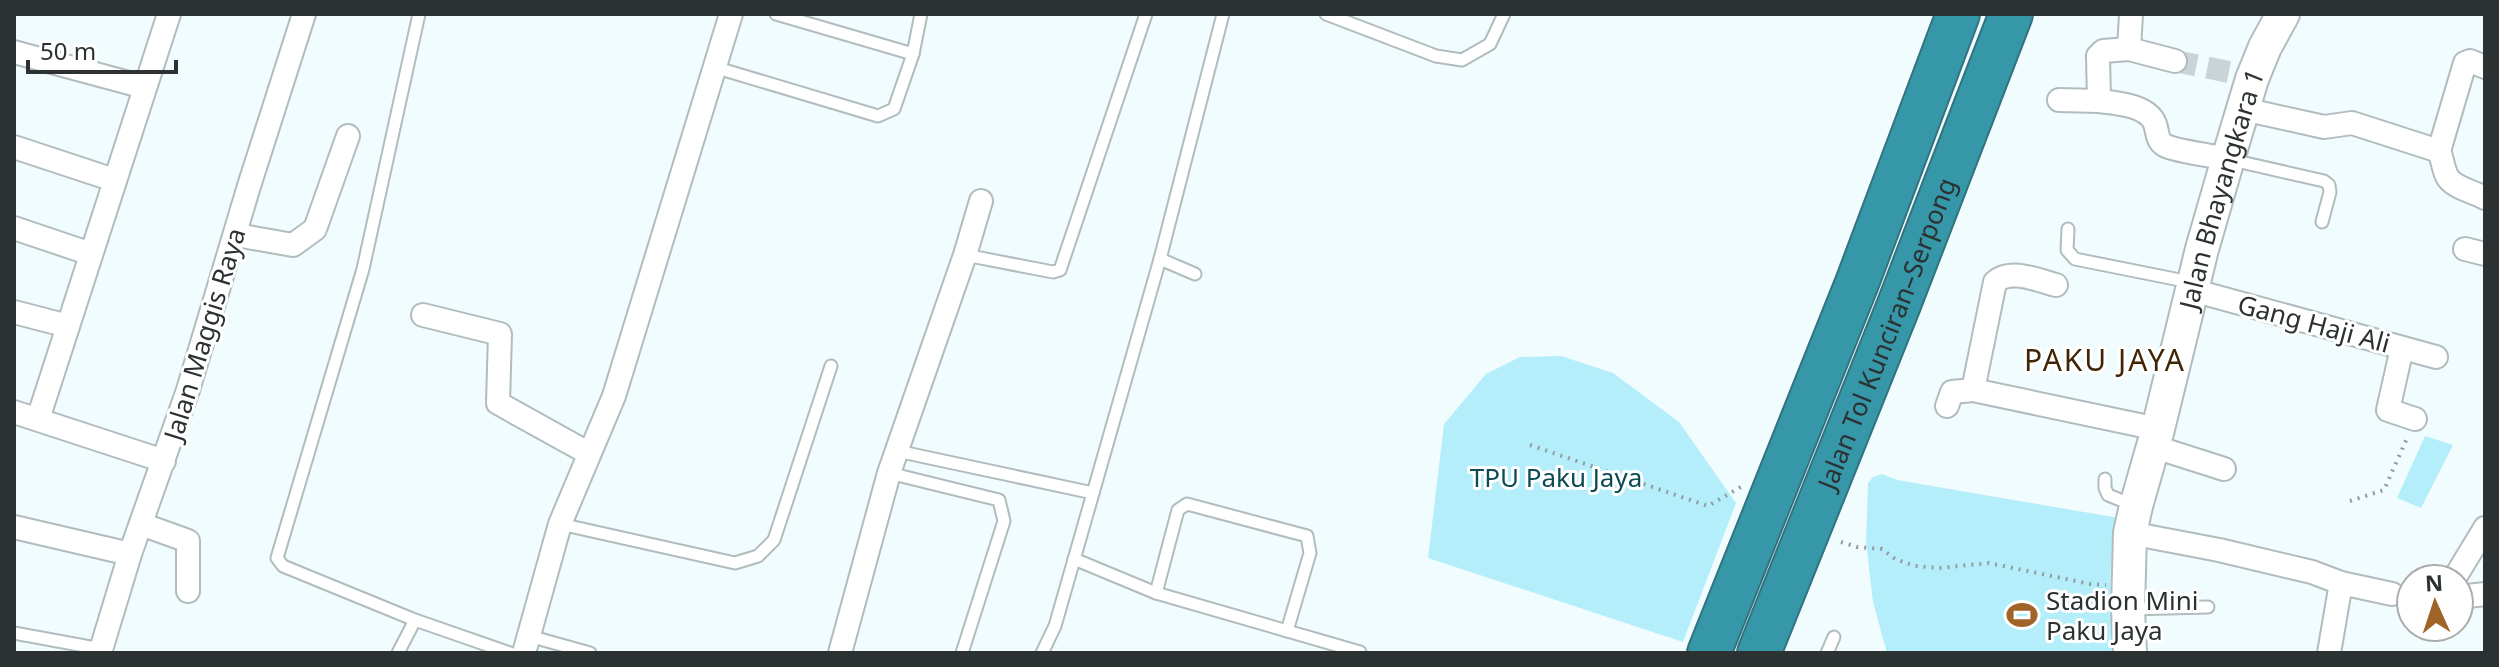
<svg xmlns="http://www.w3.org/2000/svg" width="2499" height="667" font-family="'Noto Sans',sans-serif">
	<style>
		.green { fill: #b4eefa }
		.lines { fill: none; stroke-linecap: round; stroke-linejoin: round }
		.street-tunnel { stroke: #cad3d5; stroke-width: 22; stroke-dasharray: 22 11; stroke-linecap: butt }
		.lane-casing { stroke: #b1bcbe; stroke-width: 15 }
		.street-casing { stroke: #b1bcbe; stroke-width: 26 }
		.secondary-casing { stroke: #b1bcbe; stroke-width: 36 }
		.highway-casing { stroke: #32737f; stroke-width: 46 }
		.path { stroke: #939b9c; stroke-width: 4; stroke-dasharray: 2 6; stroke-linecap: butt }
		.lane { stroke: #fff; stroke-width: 11 }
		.street { stroke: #fff; stroke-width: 22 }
		.secondary { stroke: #fff; stroke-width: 32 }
		.highway { stroke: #3597a8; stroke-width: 42 }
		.labels { text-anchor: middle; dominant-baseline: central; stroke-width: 6; stroke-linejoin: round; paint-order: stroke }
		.street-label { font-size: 26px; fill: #2c3132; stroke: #fff }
		.park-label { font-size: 26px; fill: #0d4b55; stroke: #fff }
		.poi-label { font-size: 26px; fill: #2c3132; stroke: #fff; text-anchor: start }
		.quarter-label { font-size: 30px; letter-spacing: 2px; fill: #402406; stroke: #fff }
	</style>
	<rect width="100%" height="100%" fill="#f1fcfe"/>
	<!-- green -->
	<g class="green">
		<path d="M 1561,356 L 1613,373 L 1679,422 L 1736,503 L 1683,642 L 1428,558 L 1444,424 L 1486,374 L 1520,357 Z"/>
		<path d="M 2425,436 L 2453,445 L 2421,508 L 2397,498 Z"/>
		<path d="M 1882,474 L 1897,480 L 2119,518 C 2107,553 2110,615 2113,653 L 1887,653 L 1873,602 L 1866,542 L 1868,483 L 1873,477 Z"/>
	</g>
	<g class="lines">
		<!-- street-tunnel -->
		<path class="street-tunnel" d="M 2175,61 L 2234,73"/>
		<!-- lane casing -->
		<g class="lane-casing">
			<g id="lane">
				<path d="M 1326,14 L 1436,56 L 1462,60 L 1490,44 L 1504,14"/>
				<path d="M 913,54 L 921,14"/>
				<path d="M 714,67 L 878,116 L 894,109 L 913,54 L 776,14"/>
				<path d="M 2232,160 L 2324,181 L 2329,185 L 2330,192 L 2322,222"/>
				<path d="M 2068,229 L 2067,250 L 2075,259 L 2190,282"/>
				<path d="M 965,255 L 1053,272 L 1060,270 L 1146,14"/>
				<path d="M 1160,259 L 1195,274"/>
				<path d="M 897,451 L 1093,493"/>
				<path d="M 889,473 L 999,500 L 1004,521 L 962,653"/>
				<path d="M 2105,479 L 2105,488 L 2108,495 L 2133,505"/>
				<path d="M 560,524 L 735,563 L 758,556 L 774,540 L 831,366"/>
				<path d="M 1074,559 L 1156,593 L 1360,652"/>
				<path d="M 1156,593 L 1178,510 L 1187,504 L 1307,536 L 1310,553 L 1287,631"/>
				<path d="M 2129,609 L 2208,607"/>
				<path d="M 415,620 L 283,566 L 277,558 L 363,269 L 419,14"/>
				<path d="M 14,633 L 101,649"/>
				<path d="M 529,636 L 590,653"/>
				<path d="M 398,653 L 415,620 L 510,653"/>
				<path d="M 1042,653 L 1055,626 L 1160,259 L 1223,14"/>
				<path d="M 1827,653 L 1834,637"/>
			</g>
		</g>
		<!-- street casing -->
		<g class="street-casing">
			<g id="street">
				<path d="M 2129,49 L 2131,14"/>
				<path d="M 14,52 L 144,87"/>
				<path d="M 2175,61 L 2129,49 L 2103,51 L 2098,56 L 2099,101 C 2116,103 2148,105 2155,124 C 2158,132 2156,141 2166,146 C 2176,151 2214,156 2228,159"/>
				<path d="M 2059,100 L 2099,101"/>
				<path d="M 2243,109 L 2324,127 L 2352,123 L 2439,151 C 2443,160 2443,170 2448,178 C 2455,188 2474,192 2485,198"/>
				<path d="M 14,147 L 114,180"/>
				<path d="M 2439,151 L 2465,63 L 2470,61 L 2485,67"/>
				<path d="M 14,228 L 91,254"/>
				<path d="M 236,235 L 293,245 L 315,229 L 348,136"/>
				<path d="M 2465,249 L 2485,254"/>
				<path d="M 2192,290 L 2436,357"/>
				<path d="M 14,312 L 68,326"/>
				<path d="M 423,315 L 500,334 L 498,403 L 588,453"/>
				<path d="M 2402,348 L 2388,410 L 2415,419"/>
				<path d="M 1973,390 L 1995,282 C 2010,268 2037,280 2056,285"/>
				<path d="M 1947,406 L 1952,392 L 1973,390 L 2158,429"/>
				<path d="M 14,412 L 164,461"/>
				<path d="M 38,419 L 169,14"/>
				<path d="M 2152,446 L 2224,469"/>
				<path d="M 141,524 L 188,541 L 188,591"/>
				<path d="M 14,527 L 130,554"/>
				<path d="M 2130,533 L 2219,550 L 2312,572 L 2341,583 L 2392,594"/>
				<path d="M 2454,579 L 2485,528"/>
				<path d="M 2459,597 L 2485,594"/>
				<path d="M 100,653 L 130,554 L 188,390 L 249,186 L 304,14"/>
				<path d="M 524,653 L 560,524 L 614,396 L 731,14"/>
				<path d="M 840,653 L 889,473 L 965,255 L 981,201"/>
				<path d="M 2329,653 L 2341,583"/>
			</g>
		</g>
		<!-- secondary casing -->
		<g class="secondary-casing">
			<g id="secondary">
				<path id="s1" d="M 2130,653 L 2128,609 L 2130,533 L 2136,506 L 2158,429 L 2202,249 L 2228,159 L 2252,79 L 2265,47 L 2283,14"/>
			</g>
		</g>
		<!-- highway casing -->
		<g class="highway-casing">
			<g id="highway">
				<path d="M 1709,653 L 1857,283 L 1958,14"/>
				<path id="s2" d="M 1759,653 L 1898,307 L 2011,14"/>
			</g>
		</g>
		<!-- path -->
		<g class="path">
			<path d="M 1530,445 L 1708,506 L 1744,485"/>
			<path d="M 2350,501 L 2384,490 L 2408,436"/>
			<path d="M 1841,542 L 1857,547 L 1882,549 L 1895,559 L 1915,566 L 1939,568 L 1989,563 L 2090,584 L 2106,585"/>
		</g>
		<!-- lane -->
		<use href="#lane" class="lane"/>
		<!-- street -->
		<use href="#street" class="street"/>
		<!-- secondary -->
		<use href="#secondary" class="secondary"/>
		<!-- highway -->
		<use href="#highway" class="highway"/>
	</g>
	<!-- icons -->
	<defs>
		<g id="stadium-bare" transform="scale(2.4)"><path d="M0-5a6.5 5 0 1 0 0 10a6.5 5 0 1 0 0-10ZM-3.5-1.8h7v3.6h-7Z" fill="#a06328" stroke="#fff" stroke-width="2.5" paint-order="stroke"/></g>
	</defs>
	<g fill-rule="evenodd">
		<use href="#stadium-bare" x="2022" y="615"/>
	</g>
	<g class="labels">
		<!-- street labels -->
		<g class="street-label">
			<text stroke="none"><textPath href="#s1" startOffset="476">Jalan Bhayangkara 1</textPath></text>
			<text transform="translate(2314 323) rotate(15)">Gang Haji Ali</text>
			<text transform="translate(204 334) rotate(-73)">Jalan Maggis Raya</text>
			<text stroke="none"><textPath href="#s2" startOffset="344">Jalan Tol Kunciran–Serpong</textPath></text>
		</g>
		<!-- park labels -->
		<g class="park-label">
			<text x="1556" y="477">TPU Paku Jaya</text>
		</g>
		<!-- poi labels -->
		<g class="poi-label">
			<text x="2046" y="600">Stadion Mini<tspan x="2046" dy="30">Paku Jaya</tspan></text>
		</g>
		<!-- quarter labels -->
		<g class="quarter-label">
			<text x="2105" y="359">PAKU JAYA</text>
		</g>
	</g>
	<!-- border -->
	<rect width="2499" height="667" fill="none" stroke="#2c3132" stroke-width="32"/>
	<!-- north arrow -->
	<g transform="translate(2435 603) rotate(357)"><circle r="38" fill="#ffffff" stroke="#abadad" stroke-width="2"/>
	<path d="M0-6L14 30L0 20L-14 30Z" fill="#a06328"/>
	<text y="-12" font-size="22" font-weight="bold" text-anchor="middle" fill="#2c3132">N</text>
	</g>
	<!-- scale -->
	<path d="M28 60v12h148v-12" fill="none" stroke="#2c3132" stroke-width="4"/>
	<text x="40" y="60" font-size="24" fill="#2c3132" stroke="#ffffff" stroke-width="6" paint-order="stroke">50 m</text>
</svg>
